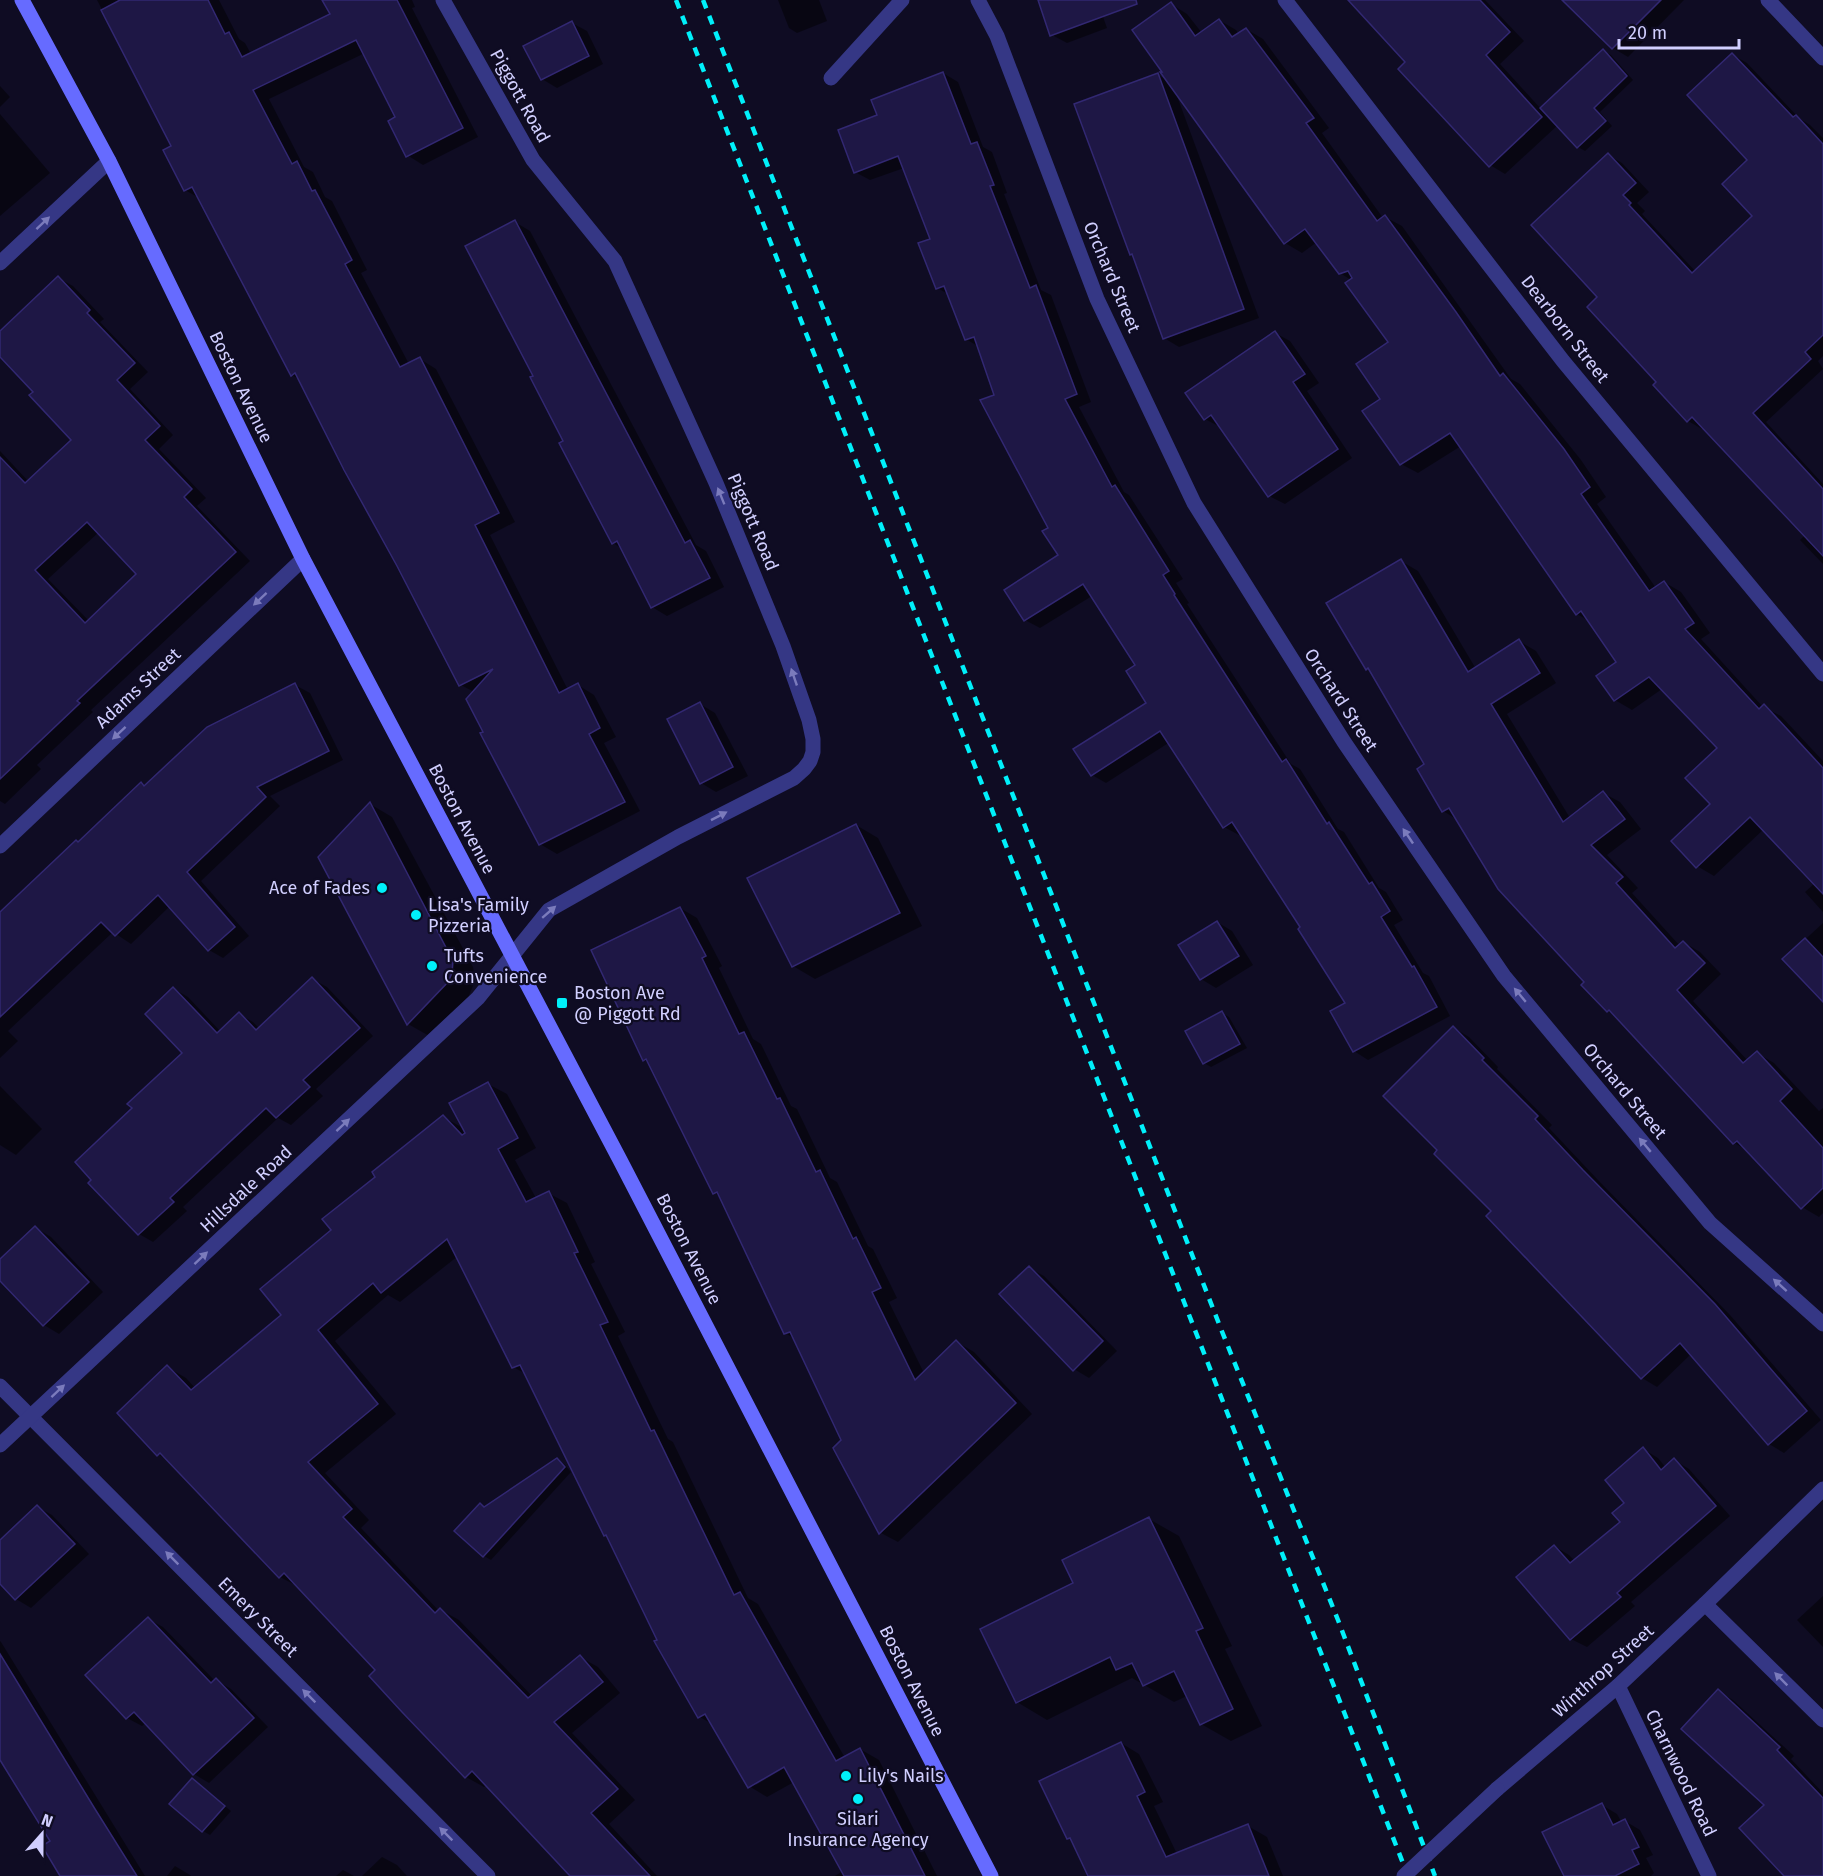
<svg xmlns="http://www.w3.org/2000/svg" width="1823" height="1876" font-family="'Fira Sans',sans-serif">
	<style>
		.shadow { fill: #0007; fill-rule: evenodd }
		.building { fill: #1e1745; stroke: #322872; stroke-width: 1.5; fill-rule: evenodd }
		.lines { fill: none; stroke-linecap: round; stroke-linejoin: round }
		.minor { stroke: #353785; stroke-width: 15 }
		.tertiary { stroke: #353785; stroke-width: 15 }
		.secondary { stroke: #666bff; stroke-width: 15 }
		.rail { stroke: #00f0fa; stroke-width: 4.5; stroke-dasharray: 9 8; stroke-linecap: butt }
		.tertiary-bridge { stroke: #353785; stroke-width: 15 }
		.oneway { fill: #7b7bbc }
		.poi-dot { fill: #00f0fa; stroke: #0f0c23; stroke-width: 2 }
		.labels { text-anchor: middle; dominant-baseline: central; stroke-width: 4.5; stroke-linejoin: round; paint-order: stroke }
		.street-label { font-size: 18px; fill: #d1cfff; stroke: #0f0c23 }
		.poi-label { font-size: 18px; fill: #d1cfff; stroke: #0f0c23; text-anchor: start }
	</style>
	<rect width="100%" height="100%" fill="#0f0c23"/>
	<!-- shadow -->
	<g class="shadow">
		<path d="M 97,0 L 219,0 L 239,39 L 245,43 L 251,54 L 332,15 L 324,0 L 412,0 L 415,7 L 412,8 L 478,137 L 423,165 L 407,155 L 397,118 L 365,53 L 269,99 L 304,167 L 313,172 L 325,197 L 332,201 L 367,270 L 361,273 L 409,364 L 420,359 L 436,369 L 515,522 L 490,535 L 568,690 L 578,685 L 594,695 L 616,737 L 604,743 L 640,811 L 557,854 L 540,844 L 482,734 L 485,733 L 474,692 L 461,685 L 300,380 L 292,375 L 199,198 L 185,190 L 173,147 Z"/>
		<path d="M 778,0 L 819,0 L 827,21 L 797,33 L 789,28 Z"/>
		<path d="M 1039,0 L 1097,0 L 1107,28 L 1067,43 L 1052,35 Z"/>
		<path d="M 1350,0 L 1485,0 L 1524,41 L 1500,64 L 1541,109 L 1603,51 L 1611,55 L 1633,80 L 1600,112 L 1612,126 L 1585,151 L 1578,147 L 1558,125 L 1505,174 L 1490,165 L 1407,62 Z"/>
		<path d="M 1591,0 L 1684,0 L 1628,57 L 1613,48 Z"/>
		<path d="M 1171,4 L 1187,14 L 1202,33 L 1219,20 L 1236,30 L 1239,34 L 1246,29 L 1263,39 L 1329,128 L 1322,133 L 1383,218 L 1385,217 L 1402,226 L 1511,379 L 1520,384 L 1581,460 L 1606,497 L 1597,504 L 1656,588 L 1664,582 L 1681,592 L 1710,633 L 1701,639 L 1763,707 L 1781,716 L 1823,761 L 1823,912 L 1805,892 L 1815,883 L 1764,829 L 1714,876 L 1697,866 L 1712,804 L 1719,748 L 1662,689 L 1632,710 L 1615,700 L 1599,676 L 1618,662 L 1589,621 L 1577,614 L 1461,446 L 1418,473 L 1401,464 L 1382,400 L 1390,342 L 1351,280 L 1340,273 L 1317,242 L 1302,253 L 1285,243 L 1177,96 L 1259,318 L 1179,347 L 1164,338 L 1158,75 L 1167,80 Z"/>
		<path d="M 572,23 L 587,31 L 603,64 L 557,88 L 542,79 Z"/>
		<path d="M 1733,55 L 1747,63 L 1799,118 L 1810,125 L 1823,138 L 1823,356 L 1818,361 L 1823,369 L 1766,422 L 1823,484 L 1823,564 L 1800,540 L 1805,535 L 1704,427 L 1702,429 L 1688,421 L 1658,382 L 1600,297 L 1608,155 L 1622,163 L 1649,192 L 1637,203 L 1645,211 L 1642,214 L 1696,272 L 1754,216 L 1749,160 Z"/>
		<path d="M 943,73 L 958,82 L 983,147 L 992,152 L 1007,193 L 1004,194 L 1041,290 L 1051,295 L 1091,402 L 1079,407 L 1124,492 L 1129,495 L 1183,579 L 1176,583 L 1189,603 L 1187,604 L 1291,764 L 1300,769 L 1338,829 L 1344,832 L 1379,888 L 1386,892 L 1403,920 L 1394,925 L 1423,973 L 1429,976 L 1450,1016 L 1368,1060 L 1354,1051 L 1348,1003 L 1302,928 L 1242,834 L 1239,835 L 1224,827 L 1170,742 L 1106,783 L 1092,775 L 1148,703 L 1137,666 L 1092,596 L 1040,628 L 1025,620 L 1060,556 L 1050,528 L 996,395 L 979,347 L 966,339 L 950,295 L 937,288 L 932,240 L 904,168 L 870,180 L 855,172 L 879,116 Z"/>
		<path d="M 0,86 L 10,97 L 0,107 Z"/>
		<path d="M 0,114 L 50,173 L 0,216 Z"/>
		<path d="M 515,222 L 530,231 L 696,545 L 706,551 L 724,587 L 667,616 L 652,607 L 621,548 L 613,543 L 535,376 Z"/>
		<path d="M 58,278 L 73,286 L 104,319 L 100,322 L 148,372 L 130,389 L 173,435 L 159,449 L 206,498 L 197,506 L 250,561 L 91,710 L 93,712 L 37,765 L 41,769 L 5,804 L 0,801 L 0,451 L 29,482 L 73,440 L 35,392 L 0,355 L 0,333 ZM 99,532 L 139,574 L 89,621 L 48,579 Z"/>
		<path d="M 1275,333 L 1290,341 L 1319,383 L 1307,391 L 1352,458 L 1285,504 L 1269,496 L 1220,427 L 1205,419 Z"/>
		<path d="M 1401,561 L 1418,571 L 1476,669 L 1519,641 L 1536,651 L 1556,683 L 1507,714 L 1570,818 L 1603,793 L 1620,802 L 1641,829 L 1607,855 L 1638,888 L 1632,893 L 1680,946 L 1683,942 L 1700,952 L 1721,974 L 1693,1001 L 1748,1061 L 1757,1053 L 1774,1063 L 1819,1111 L 1823,1108 L 1823,1213 L 1819,1217 L 1802,1207 L 1749,1151 L 1734,1143 L 1617,1017 L 1608,1011 L 1583,985 L 1587,982 L 1458,820 L 1443,811 L 1426,765 L 1372,672 L 1367,669 Z"/>
		<path d="M 295,685 L 310,693 L 343,760 L 270,796 L 280,806 L 201,881 L 249,936 L 223,958 L 209,950 L 170,906 L 131,944 L 113,932 L 8,1031 L 18,1041 L 0,1058 L 0,914 L 142,784 L 146,787 Z"/>
		<path d="M 700,704 L 715,713 L 748,776 L 716,792 L 701,783 L 669,719 Z"/>
		<path d="M 370,804 L 392,817 L 473,967 L 475,981 L 468,998 L 431,1037 L 408,1024 L 320,858 Z"/>
		<path d="M 856,825 L 878,838 L 922,926 L 815,979 L 793,966 Z"/>
		<path d="M 680,908 L 697,918 L 722,966 L 719,968 L 753,1039 L 761,1044 L 791,1106 L 797,1109 L 830,1178 L 837,1182 L 868,1246 L 873,1249 L 897,1298 L 889,1302 L 924,1373 L 957,1342 L 974,1352 L 1032,1414 L 898,1542 L 881,1533 L 834,1449 L 843,1440 L 795,1339 L 785,1333 L 720,1196 L 714,1193 L 649,1063 L 644,1060 Z"/>
		<path d="M 1217,922 L 1232,931 L 1253,965 L 1216,988 L 1201,979 Z"/>
		<path d="M 1823,923 L 1823,1000 L 1784,959 Z"/>
		<path d="M 312,979 L 327,987 L 373,1036 L 316,1089 L 323,1096 L 291,1125 L 278,1118 L 183,1207 L 187,1211 L 153,1242 L 139,1234 L 134,1108 L 184,1053 L 174,989 L 188,997 L 220,1031 L 239,1014 L 253,1022 L 260,1029 Z"/>
		<path d="M 1222,1013 L 1229,1017 L 1247,1048 L 1211,1067 L 1204,1063 Z"/>
		<path d="M 1454,1028 L 1469,1037 L 1498,1067 L 1497,1069 L 1552,1125 L 1549,1128 L 1598,1180 L 1730,1315 L 1821,1420 L 1784,1453 L 1769,1444 L 1691,1354 L 1657,1387 L 1642,1378 L 1488,1216 L 1493,1211 L 1439,1150 Z"/>
		<path d="M 488,1084 L 507,1094 L 536,1148 L 515,1160 L 536,1198 L 548,1193 L 567,1203 L 595,1262 L 591,1264 L 625,1332 L 618,1336 L 668,1439 L 673,1442 L 748,1598 L 758,1604 L 845,1758 L 860,1749 L 879,1760 L 937,1876 L 835,1876 L 843,1871 L 794,1782 L 767,1797 L 749,1786 L 712,1724 L 700,1717 L 659,1640 L 526,1374 L 513,1367 L 458,1256 L 400,1302 L 388,1295 L 335,1341 L 396,1414 L 325,1473 L 369,1520 L 361,1528 L 439,1611 L 441,1610 L 459,1620 L 532,1696 L 580,1657 L 598,1667 L 620,1693 L 572,1733 L 635,1800 L 609,1824 L 657,1876 L 576,1876 L 487,1785 L 484,1787 L 466,1777 L 377,1670 L 299,1587 L 280,1577 L 169,1461 L 158,1454 L 167,1367 L 186,1378 L 195,1388 L 283,1315 L 333,1230 L 377,1177 L 443,1117 L 465,1129 ZM 790,1762 L 791,1764 L 756,1785 L 756,1781 Z"/>
		<path d="M 0,1086 L 42,1129 L 16,1155 L 0,1145 Z"/>
		<path d="M 36,1228 L 51,1237 L 103,1292 L 59,1334 L 44,1325 L 0,1278 L 0,1261 Z"/>
		<path d="M 1029,1268 L 1044,1276 L 1117,1351 L 1089,1378 L 1074,1369 Z"/>
		<path d="M 1643,1449 L 1658,1458 L 1666,1468 L 1674,1460 L 1689,1469 L 1730,1516 L 1631,1602 L 1635,1606 L 1587,1647 L 1571,1639 L 1554,1546 L 1569,1555 L 1575,1561 L 1622,1522 L 1626,1503 Z"/>
		<path d="M 557,1460 L 564,1464 L 571,1472 L 491,1560 L 484,1556 L 480,1505 L 485,1508 Z"/>
		<path d="M 37,1507 L 52,1515 L 89,1554 L 31,1608 L 16,1599 L 0,1582 L 0,1542 Z"/>
		<path d="M 1149,1519 L 1179,1536 L 1232,1646 L 1225,1649 L 1262,1726 L 1231,1741 L 1201,1724 L 1187,1696 L 1174,1702 L 1132,1678 L 1047,1720 L 1017,1702 L 1075,1584 Z"/>
		<path d="M 1823,1596 L 1823,1647 L 1797,1620 Z"/>
		<path d="M 148,1619 L 163,1627 L 215,1681 L 216,1680 L 231,1689 L 268,1727 L 209,1783 L 194,1774 L 146,1723 L 142,1726 L 127,1718 L 88,1675 Z"/>
		<path d="M 0,1641 L 1,1642 L 145,1876 L 62,1876 L 52,1842 L 0,1728 Z"/>
		<path d="M 1718,1691 L 1733,1700 L 1794,1756 L 1791,1759 L 1823,1793 L 1823,1876 L 1787,1876 L 1766,1805 Z"/>
		<path d="M 1121,1743 L 1139,1754 L 1163,1802 L 1154,1806 L 1177,1854 L 1248,1826 L 1267,1837 L 1283,1876 L 1090,1876 L 1073,1841 L 1068,1838 Z"/>
		<path d="M 192,1780 L 231,1811 L 210,1835 L 203,1831 Z"/>
		<path d="M 1602,1805 L 1617,1814 L 1622,1823 L 1625,1821 L 1640,1830 L 1653,1855 L 1646,1858 L 1654,1873 L 1651,1876 L 1564,1876 Z"/>
		<path d="M 382,1857 L 397,1865 L 407,1876 L 362,1876 Z"/>
		<path d="M 175,1866 L 190,1875 L 191,1876 L 167,1876 Z"/>
		<path d="M 343,1870 L 354,1876 L 336,1876 Z"/>
	</g>
	<!-- building -->
	<g class="building">
		<path d="M 120,0 L 208,0 L 225,34 L 229,32 L 242,57 L 330,14 L 322,0 L 397,0 L 463,128 L 406,157 L 388,121 L 395,117 L 356,40 L 253,90 L 292,164 L 297,161 L 312,191 L 315,190 L 352,260 L 345,264 L 400,367 L 420,357 L 499,513 L 475,525 L 559,693 L 578,683 L 600,728 L 589,734 L 625,802 L 539,845 L 480,733 L 483,732 L 466,699 L 493,669 L 459,686 L 397,566 L 344,470 L 295,373 L 291,376 L 192,187 L 184,191 L 163,150 L 171,146 L 101,10 Z"/>
		<path d="M 1038,0 L 1136,0 L 1137,4 L 1050,36 Z"/>
		<path d="M 1348,0 L 1480,0 L 1510,32 L 1486,55 L 1542,117 L 1489,167 L 1398,69 L 1405,62 Z"/>
		<path d="M 1562,0 L 1661,0 L 1612,49 Z"/>
		<path d="M 1171,2 L 1195,36 L 1219,19 L 1232,37 L 1246,28 L 1314,118 L 1306,123 L 1377,221 L 1385,215 L 1456,312 L 1500,376 L 1503,373 L 1564,449 L 1590,487 L 1581,494 L 1649,591 L 1664,581 L 1694,623 L 1685,629 L 1759,709 L 1764,704 L 1823,768 L 1823,894 L 1750,817 L 1696,868 L 1671,841 L 1710,804 L 1685,778 L 1717,748 L 1649,677 L 1614,701 L 1596,676 L 1616,662 L 1581,611 L 1576,615 L 1450,433 L 1400,465 L 1362,411 L 1380,399 L 1356,364 L 1388,342 L 1345,283 L 1352,278 L 1348,271 L 1339,274 L 1305,229 L 1284,244 L 1160,72 L 1162,72 L 1132,30 Z"/>
		<path d="M 572,21 L 589,56 L 541,80 L 523,46 Z"/>
		<path d="M 1603,49 L 1627,76 L 1594,108 L 1606,121 L 1577,148 L 1540,108 Z"/>
		<path d="M 1732,53 L 1793,117 L 1796,115 L 1823,144 L 1823,335 L 1805,352 L 1811,359 L 1753,413 L 1823,489 L 1823,556 L 1692,417 L 1687,422 L 1653,385 L 1656,382 L 1587,307 L 1597,297 L 1531,225 L 1608,153 L 1636,183 L 1623,195 L 1631,203 L 1629,205 L 1692,273 L 1752,216 L 1722,184 L 1747,160 L 1687,95 Z"/>
		<path d="M 943,72 L 971,144 L 977,142 L 994,185 L 990,186 L 1030,288 L 1036,285 L 1051,325 L 1077,394 L 1065,399 L 1112,487 L 1115,485 L 1169,571 L 1163,575 L 1175,594 L 1174,595 L 1282,762 L 1286,759 L 1327,824 L 1329,822 L 1369,884 L 1372,882 L 1390,911 L 1381,917 L 1412,967 L 1414,966 L 1437,1007 L 1353,1052 L 1330,1011 L 1345,1003 L 1298,929 L 1300,927 L 1232,822 L 1223,828 L 1160,731 L 1091,776 L 1073,749 L 1146,703 L 1126,671 L 1135,665 L 1083,584 L 1024,621 L 1004,590 L 1058,555 L 1042,531 L 1048,528 L 980,400 L 994,395 L 974,337 L 965,340 L 944,286 L 936,289 L 918,243 L 930,239 L 898,156 L 854,173 L 838,130 L 877,115 L 871,100 Z"/>
		<path d="M 1158,73 L 1244,309 L 1163,339 L 1132,254 L 1130,255 L 1074,104 Z"/>
		<path d="M 515,220 L 685,543 L 690,540 L 710,578 L 651,608 L 617,541 L 612,544 L 559,443 L 563,441 L 530,377 L 533,376 L 465,246 Z"/>
		<path d="M 58,276 L 90,310 L 87,313 L 135,363 L 117,380 L 160,426 L 145,440 L 192,489 L 184,497 L 236,552 L 77,701 L 80,703 L 0,779 L 0,457 L 25,483 L 71,440 L 29,395 L 33,392 L 0,357 L 0,331 ZM 87,522 L 136,574 L 85,623 L 35,570 Z"/>
		<path d="M 1275,331 L 1305,374 L 1293,382 L 1338,449 L 1268,497 L 1211,415 L 1204,420 L 1185,393 Z"/>
		<path d="M 1401,559 L 1468,672 L 1519,639 L 1540,673 L 1491,704 L 1563,822 L 1603,791 L 1625,819 L 1591,845 L 1623,877 L 1616,883 L 1675,948 L 1683,941 L 1705,963 L 1677,990 L 1743,1063 L 1757,1051 L 1792,1089 L 1780,1101 L 1823,1148 L 1823,1188 L 1801,1209 L 1737,1141 L 1733,1144 L 1609,1010 L 1607,1012 L 1581,985 L 1584,982 L 1498,889 L 1449,808 L 1442,812 L 1417,769 L 1424,764 L 1368,668 L 1366,670 L 1326,603 Z"/>
		<path d="M 295,683 L 329,751 L 257,787 L 266,797 L 187,872 L 235,927 L 208,951 L 158,895 L 115,936 L 101,922 L 0,1017 L 0,912 L 76,840 L 78,842 L 141,782 L 144,786 L 207,727 Z"/>
		<path d="M 700,702 L 733,767 L 700,784 L 667,719 Z"/>
		<path d="M 370,802 L 453,961 L 452,973 L 448,982 L 407,1025 L 318,857 Z"/>
		<path d="M 856,824 L 900,913 L 792,967 L 747,878 Z"/>
		<path d="M 680,907 L 706,956 L 702,958 L 739,1034 L 744,1032 L 777,1099 L 780,1098 L 816,1172 L 820,1170 L 853,1239 L 856,1237 L 881,1288 L 872,1292 L 915,1380 L 956,1340 L 1016,1403 L 879,1534 L 833,1448 L 841,1440 L 790,1332 L 784,1334 L 717,1192 L 713,1194 L 646,1059 L 643,1061 L 591,950 Z"/>
		<path d="M 1217,921 L 1239,956 L 1200,980 L 1178,945 Z"/>
		<path d="M 1805,938 L 1823,957 L 1823,1002 L 1782,959 Z"/>
		<path d="M 312,977 L 360,1028 L 303,1080 L 310,1087 L 276,1118 L 266,1108 L 170,1198 L 174,1202 L 138,1235 L 88,1183 L 91,1180 L 75,1162 L 132,1108 L 127,1104 L 182,1053 L 145,1014 L 173,987 L 217,1033 L 239,1012 L 256,1030 Z"/>
		<path d="M 1222,1011 L 1240,1044 L 1203,1064 L 1185,1031 Z"/>
		<path d="M 1453,1026 L 1484,1058 L 1482,1060 L 1538,1116 L 1535,1119 L 1583,1170 L 1715,1304 L 1807,1411 L 1768,1445 L 1680,1343 L 1641,1379 L 1486,1216 L 1491,1211 L 1434,1154 L 1437,1150 L 1383,1096 Z"/>
		<path d="M 488,1082 L 518,1138 L 498,1149 L 526,1202 L 549,1191 L 578,1252 L 574,1253 L 608,1322 L 600,1325 L 651,1431 L 654,1430 L 734,1595 L 740,1592 L 836,1761 L 860,1748 L 925,1876 L 844,1876 L 784,1767 L 748,1788 L 705,1714 L 698,1718 L 654,1641 L 657,1640 L 606,1535 L 604,1536 L 520,1365 L 512,1368 L 447,1239 L 381,1293 L 373,1283 L 318,1330 L 378,1404 L 308,1462 L 352,1509 L 343,1517 L 435,1613 L 440,1608 L 528,1698 L 580,1655 L 603,1682 L 554,1722 L 618,1789 L 591,1813 L 650,1876 L 570,1876 L 472,1771 L 465,1778 L 402,1712 L 369,1676 L 375,1670 L 284,1573 L 279,1578 L 160,1453 L 157,1456 L 117,1413 L 167,1365 L 191,1390 L 281,1315 L 260,1289 L 331,1230 L 322,1219 L 375,1177 L 372,1172 L 443,1115 L 462,1135 L 465,1133 L 449,1103 Z"/>
		<path d="M 35,1226 L 89,1282 L 43,1326 L 0,1281 L 0,1259 Z"/>
		<path d="M 1029,1266 L 1103,1341 L 1073,1371 L 999,1294 Z"/>
		<path d="M 1643,1447 L 1661,1470 L 1674,1458 L 1716,1506 L 1617,1593 L 1621,1597 L 1570,1640 L 1516,1577 L 1554,1545 L 1570,1563 L 1620,1522 L 1612,1513 L 1624,1503 L 1605,1480 Z"/>
		<path d="M 557,1458 L 565,1467 L 483,1557 L 454,1531 L 480,1503 L 484,1507 Z"/>
		<path d="M 37,1505 L 75,1544 L 15,1600 L 0,1584 L 0,1540 Z"/>
		<path d="M 1149,1517 L 1203,1628 L 1196,1631 L 1233,1709 L 1200,1725 L 1174,1671 L 1143,1686 L 1132,1663 L 1116,1670 L 1110,1657 L 1016,1703 L 980,1629 L 1073,1583 L 1062,1560 Z"/>
		<path d="M 148,1617 L 211,1683 L 216,1678 L 254,1718 L 193,1775 L 134,1712 L 126,1719 L 85,1675 Z"/>
		<path d="M 0,1654 L 95,1809 L 137,1876 L 60,1876 L 42,1846 L 50,1841 L 0,1760 Z"/>
		<path d="M 1718,1689 L 1780,1747 L 1777,1750 L 1823,1798 L 1823,1876 L 1784,1876 L 1739,1828 L 1764,1805 L 1681,1729 Z"/>
		<path d="M 1121,1742 L 1145,1792 L 1137,1796 L 1166,1857 L 1248,1824 L 1269,1876 L 1088,1876 L 1070,1838 L 1067,1839 L 1039,1781 Z"/>
		<path d="M 192,1778 L 225,1806 L 202,1832 L 169,1804 Z"/>
		<path d="M 1602,1803 L 1613,1825 L 1625,1819 L 1639,1847 L 1632,1850 L 1639,1864 L 1615,1876 L 1564,1876 L 1542,1832 Z"/>
	</g>
	<g class="lines">
		<!-- minor -->
		<g class="minor">
			<path d="M 978,0 L 997,36 L 1097,299 L 1194,503 L 1344,742 L 1504,976 L 1710,1223 L 1823,1324"/>
			<path d="M 1285,0 L 1563,361 L 1823,674"/>
			<path d="M 1768,0 L 1823,58"/>
			<path d="M 831,78 L 902,0"/>
			<path d="M 0,263 L 109,161"/>
			<path d="M 0,846 L 303,559"/>
			<path d="M 0,1386 L 488,1876"/>
			<path d="M 0,1445 L 478,998 L 549,910 L 678,837 L 794,778 L 804,769 L 810,761 L 813,752 L 813,739 L 809,720 L 783,646 L 716,483 L 615,261 L 533,160 L 443,0"/>
			<path d="M 1705,1604 L 1823,1720"/>
			<path d="M 1618,1686 L 1709,1876"/>
		</g>
		<!-- tertiary -->
		<path class="tertiary" d="M 1497,1789 L 1618,1686 L 1705,1604 L 1823,1489"/>
		<!-- secondary -->
		<path class="secondary" d="M 22,0 L 109,161 L 303,559 L 620,1160 L 991,1876"/>
		<!-- rail -->
		<g class="rail">
			<path d="M 676,0 L 1408,1876"/>
			<path d="M 703,0 L 1221,1329 L 1338,1620 L 1435,1876"/>
		</g>
		<!-- tertiary-bridge -->
		<path class="tertiary-bridge" d="M 1404,1876 L 1497,1789"/>
	</g>
	<!-- one-way arrows -->
	<defs><path id="oneway-solid" d="M-6-.8H1V-3.2L6.5 0L1 3.2V.8H-6Z" transform="scale(1.5)"/></defs>
	<g class="oneway">
		<use href="#oneway-solid" transform="translate(43 223) rotate(-43)"/>
		<use href="#oneway-solid" transform="translate(721 496) rotate(-112)"/>
		<use href="#oneway-solid" transform="translate(260 599) rotate(137)"/>
		<use href="#oneway-solid" transform="translate(794 677) rotate(-109)"/>
		<use href="#oneway-solid" transform="translate(119 733) rotate(137)"/>
		<use href="#oneway-solid" transform="translate(719 816) rotate(-27)"/>
		<use href="#oneway-solid" transform="translate(1408 836) rotate(-124)"/>
		<use href="#oneway-solid" transform="translate(549 912) rotate(-41)"/>
		<use href="#oneway-solid" transform="translate(1520 995) rotate(-130)"/>
		<use href="#oneway-solid" transform="translate(343 1125) rotate(-43)"/>
		<use href="#oneway-solid" transform="translate(1645 1145) rotate(-130)"/>
		<use href="#oneway-solid" transform="translate(201 1258) rotate(-43)"/>
		<use href="#oneway-solid" transform="translate(1780 1285) rotate(-138)"/>
		<use href="#oneway-solid" transform="translate(58 1391) rotate(-43)"/>
		<use href="#oneway-solid" transform="translate(172 1558) rotate(-135)"/>
		<use href="#oneway-solid" transform="translate(1781 1679) rotate(-135)"/>
		<use href="#oneway-solid" transform="translate(309 1696) rotate(-135)"/>
		<use href="#oneway-solid" transform="translate(446 1834) rotate(-135)"/>
	</g>
	<!-- markers -->
	<g class="poi-dot">
		<circle cx="382" cy="888" r="6"/>
		<circle cx="416" cy="915" r="6"/>
		<circle cx="432" cy="966" r="6"/>
		<rect x="556" y="997" width="12" height="12" rx="3"/>
		<circle cx="846" cy="1776" r="6"/>
		<circle cx="858" cy="1799" r="6"/>
	</g>
	<g class="labels">
		<!-- street labels -->
		<g class="street-label">
			<text transform="translate(520 96) rotate(61)">Piggott Road</text>
			<text transform="translate(1112 277) rotate(67)">Orchard Street</text>
			<text transform="translate(1565 329) rotate(52)">Dearborn Street</text>
			<text transform="translate(241 387) rotate(64)">Boston Avenue</text>
			<text transform="translate(753 522) rotate(67)">Piggott Road</text>
			<text transform="translate(138 688) rotate(-43)">Adams Street</text>
			<text transform="translate(1341 700) rotate(57)">Orchard Street</text>
			<text transform="translate(462 819) rotate(62)">Boston Avenue</text>
			<text transform="translate(1625 1091) rotate(50)">Orchard Street</text>
			<text transform="translate(246 1189) rotate(-43)">Hillsdale Road</text>
			<text transform="translate(689 1249) rotate(63)">Boston Avenue</text>
			<text transform="translate(258 1617) rotate(45)">Emery Street</text>
			<text transform="translate(1603 1671) rotate(-42)">Winthrop Street</text>
			<text transform="translate(912 1681) rotate(63)">Boston Avenue</text>
			<text transform="translate(1681 1773) rotate(64)">Charnwood Road</text>
		</g>
		<!-- poi labels -->
		<g class="poi-label">
			<text x="370" y="888" text-anchor="end">Ace of Fades</text>
			<text x="428" y="905">Lisa's Family<tspan x="428" dy="21">Pizzeria</tspan></text>
			<text x="444" y="956">Tufts<tspan x="444" dy="21">Convenience</tspan></text>
			<text x="574" y="993">Boston Ave<tspan x="574" dy="21">@ Piggott Rd</tspan></text>
			<text x="858" y="1776">Lily's Nails</text>
			<text x="858" y="1819" text-anchor="middle">Silari<tspan x="858" dy="21">Insurance Agency</tspan></text>
		</g>
	</g>
	<!-- north arrow -->
	<g transform="translate(42 1834) rotate(21)" stroke="#0f0c23" stroke-width="4.5" paint-order="stroke">
	<path d="M0-4.5L10 22L0 15L-10 22Z" fill="#d1cfff"/>
	<text y="-9" font-size="16" font-weight="bold" text-anchor="middle" fill="#d1cfff">N</text>
	</g>
	<!-- scale -->
	<path d="M1619 39v9h120v-9" fill="none" stroke="#d1cfff" stroke-width="3"/>
	<text x="1628" y="39" font-size="18" fill="#d1cfff" stroke="#0f0c23" stroke-width="4.5" paint-order="stroke">20 m</text>
</svg>
